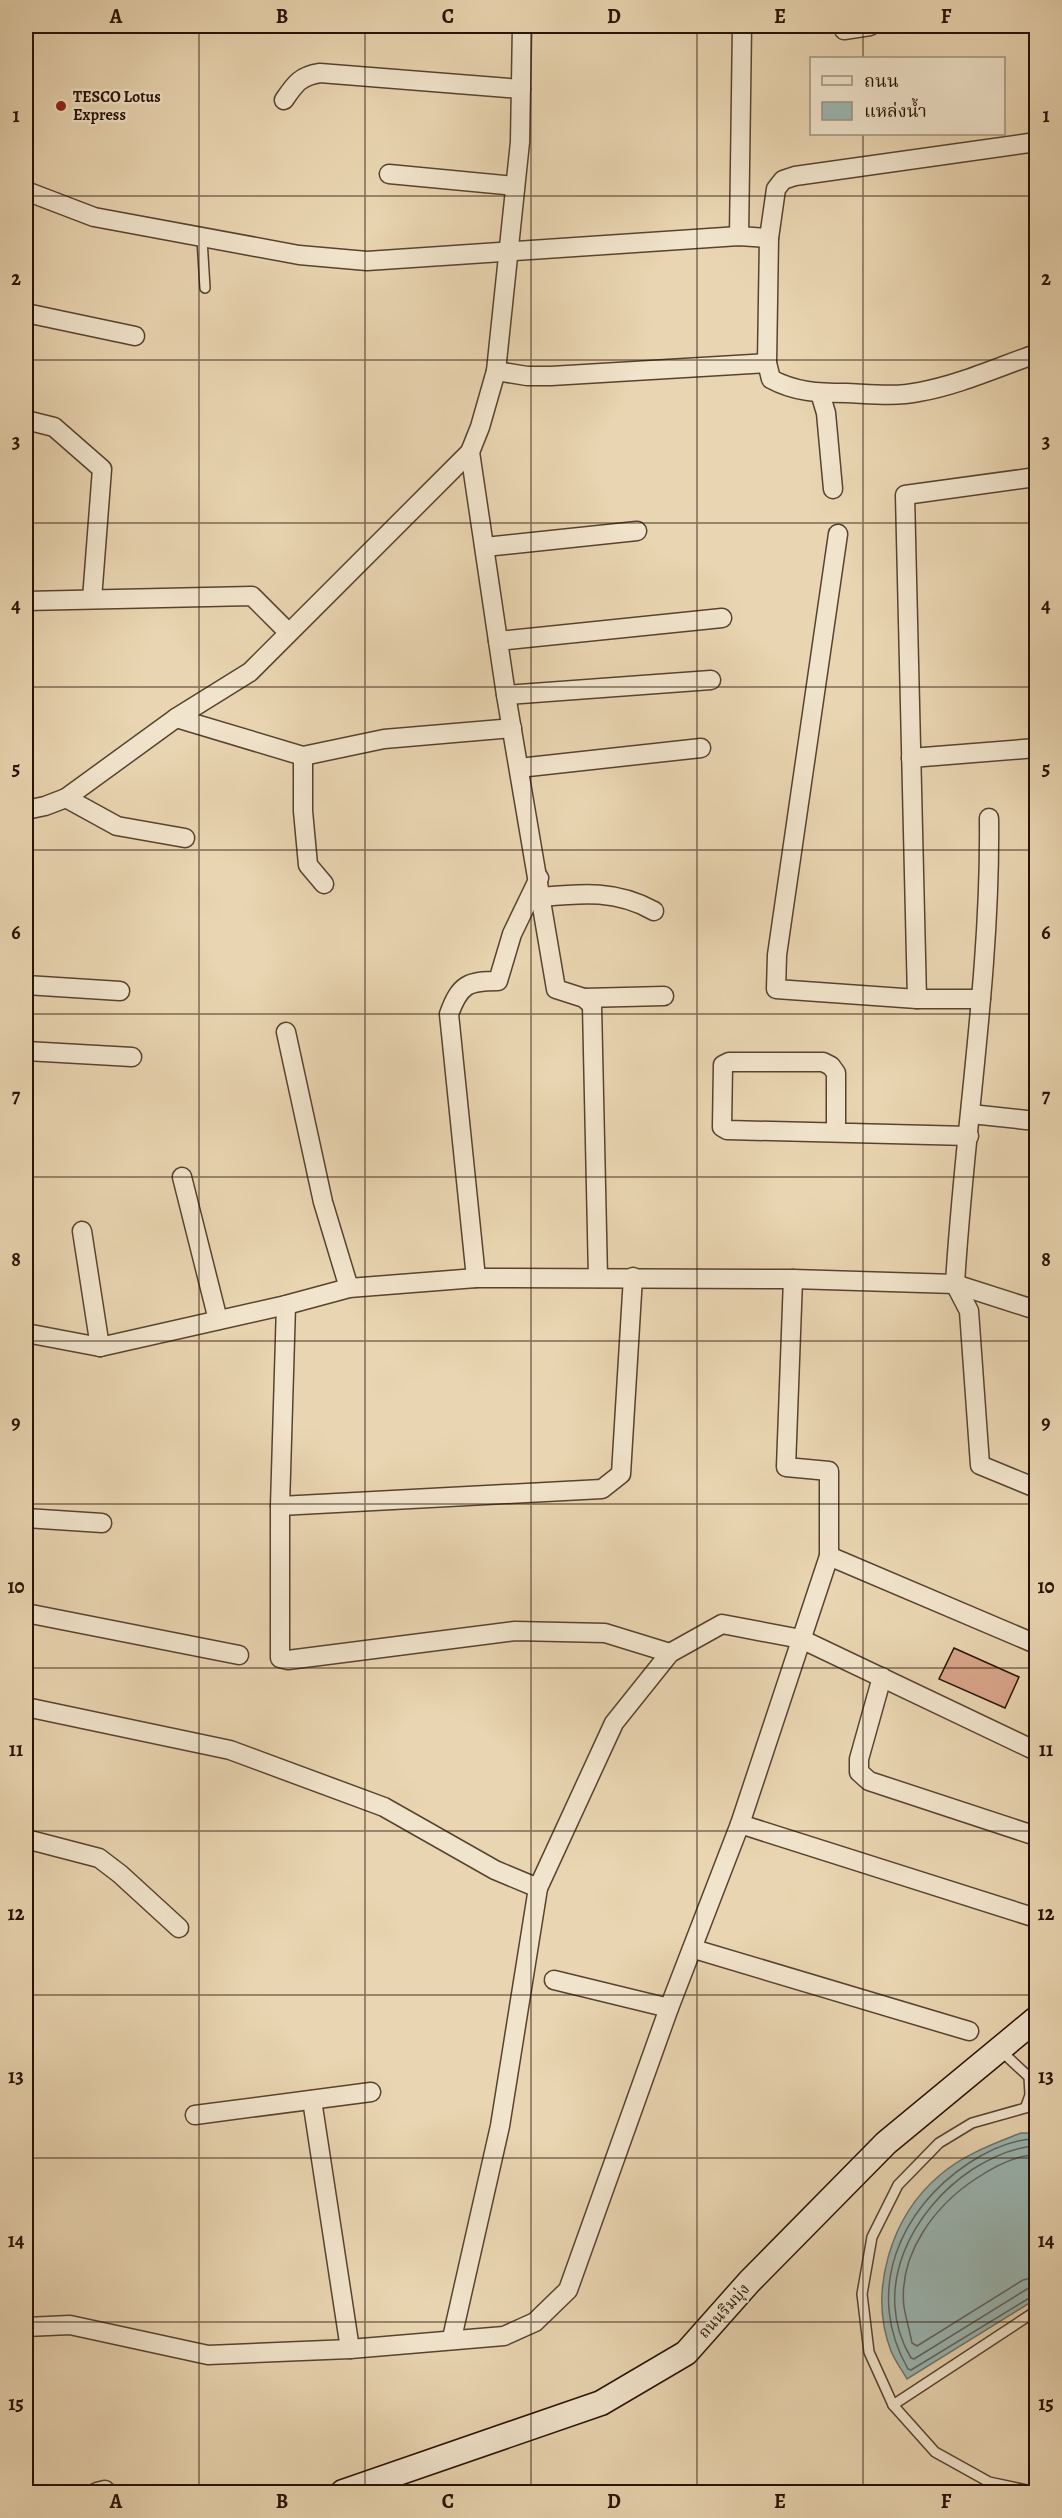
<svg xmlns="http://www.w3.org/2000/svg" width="1062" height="2518" font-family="Alegreya,'Noto Serif Thai',serif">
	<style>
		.water { fill: #9ab7b4; stroke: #6c756d; stroke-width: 1.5 }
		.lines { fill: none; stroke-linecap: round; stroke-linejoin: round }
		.shore { stroke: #60645c; stroke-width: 1.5 }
		.building { fill: #daa58b; stroke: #271203; stroke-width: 1.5 }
		.service-casing { stroke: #58432e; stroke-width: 12 }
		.minor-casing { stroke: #58432e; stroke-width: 21 }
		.secondary-casing { stroke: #271203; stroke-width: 27 }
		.service { stroke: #f1e4cc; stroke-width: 9 }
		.minor { stroke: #f1e4cc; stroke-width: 18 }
		.secondary { stroke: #f1e4cc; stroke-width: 24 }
		.grid { fill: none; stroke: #271203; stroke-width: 1.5; stroke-opacity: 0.55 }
		.poi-dot { fill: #8f2418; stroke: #f1e4cc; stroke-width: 2 }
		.labels { text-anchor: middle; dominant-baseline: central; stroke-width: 4.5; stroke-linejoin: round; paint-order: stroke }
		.poi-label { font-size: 16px; font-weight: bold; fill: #271203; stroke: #f1e4cc; text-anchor: start }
		.street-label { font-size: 16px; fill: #271203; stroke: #f1e4cc }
		.neatline { fill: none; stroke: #271203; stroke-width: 2 }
		.grid-label { font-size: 20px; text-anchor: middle; font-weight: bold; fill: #271203 }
	</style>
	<rect width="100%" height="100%" fill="#e9d5b1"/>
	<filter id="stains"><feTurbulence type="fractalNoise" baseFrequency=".00333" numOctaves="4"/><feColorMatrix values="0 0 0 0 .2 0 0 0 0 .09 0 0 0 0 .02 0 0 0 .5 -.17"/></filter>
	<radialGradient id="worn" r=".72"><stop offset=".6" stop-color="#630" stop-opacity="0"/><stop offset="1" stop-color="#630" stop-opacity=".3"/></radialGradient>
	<!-- water -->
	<path class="water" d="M 1021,2133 L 1036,2133 L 1036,2299 L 907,2379 C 902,2370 895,2361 891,2351 C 868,2291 891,2216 940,2175 C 963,2155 993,2144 1021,2133 Z"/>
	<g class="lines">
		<!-- shore -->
		<g class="shore">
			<path d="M 1036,2139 C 1012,2139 989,2150 969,2163 C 899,2209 864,2292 908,2369 L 911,2370 L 1036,2294"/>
			<path d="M 1036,2146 C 1014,2147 992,2157 973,2169 C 912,2209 870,2289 911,2358 L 914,2359 L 1027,2289 L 1036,2286"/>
			<path d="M 1036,2155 C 1016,2155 995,2166 977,2178 C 935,2205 898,2254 904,2307 C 906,2319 910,2332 912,2343 L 917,2346 L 1023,2280 L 1036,2277"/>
		</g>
	</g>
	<!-- building -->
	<path class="building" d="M 954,1648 L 1019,1677 L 1005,1708 L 939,1679 Z"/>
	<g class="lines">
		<!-- service casing -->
		<g class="service-casing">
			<g id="service">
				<path d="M 202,239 L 205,288"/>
				<path d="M 1000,2050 L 1029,2077 L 1030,2095 L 1026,2106"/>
				<path d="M 1036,2105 L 972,2123 L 939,2143 L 898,2185 L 872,2237 L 862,2294 L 869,2352 L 893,2405 L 935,2452 L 989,2482 L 1036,2492"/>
				<path d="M 893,2405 L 1036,2311"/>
			</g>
		</g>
		<!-- minor casing -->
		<g class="minor-casing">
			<g id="minor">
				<path d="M 843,26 L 844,30 L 870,26"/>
				<path d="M 284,100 C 295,84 300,76 320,73 L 521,89"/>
				<path d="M 1036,142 L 795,176 L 783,180 L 776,189 L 769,238 L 767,363 L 771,379 C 795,392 818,393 846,393 C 870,394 895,397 919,392 C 959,385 998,367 1036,354"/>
				<path d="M 389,174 L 515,186"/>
				<path d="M 26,191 L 94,217 L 299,255 L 367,261 L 739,236 L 769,238"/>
				<path d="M 739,236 L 742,26"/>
				<path d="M 26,313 L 135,336"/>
				<path d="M 496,371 L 527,376 L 551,376 L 767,363"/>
				<path d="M 820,393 L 826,413 L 833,489"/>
				<path d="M 26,420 L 54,427 L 102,469 L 92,599"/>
				<path d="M 470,452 L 506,695 L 556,989 L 584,998 L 592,1005 L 598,1278"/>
				<path d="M 838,534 L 777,955 L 776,989 L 917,999 L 981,999"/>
				<path d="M 485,547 L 637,531"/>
				<path d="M 26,601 L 252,596 L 288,632"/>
				<path d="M 498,641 L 722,618"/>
				<path d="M 506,695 L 711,680"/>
				<path d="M 176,718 L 303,756 L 384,739 L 512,728"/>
				<path d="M 303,756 L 303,811 L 308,865 L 324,884"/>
				<path d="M 911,758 L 1036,748"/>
				<path d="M 519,768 L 701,748"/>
				<path d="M 66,798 L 117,826 L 185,838"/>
				<path d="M 26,810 L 45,806 L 66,798 L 176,718 L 250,672 L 470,452 L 480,427 L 496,371 L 520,142 L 522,26"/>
				<path d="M 989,818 C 991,975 964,1129 955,1284 L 969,1311 L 980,1465 L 1036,1488"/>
				<path d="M 542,897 C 583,893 617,890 654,911"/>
				<path d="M 26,985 L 120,991"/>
				<path d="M 584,998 L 664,996"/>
				<path d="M 917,999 L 905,495 L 1036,477"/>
				<path d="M 286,1032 L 323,1202 L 349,1288"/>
				<path d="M 26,1051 L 132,1057"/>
				<path d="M 971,1114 L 1036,1121"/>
				<path d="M 836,1132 L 836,1073 L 831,1066 L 823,1062 L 729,1062 L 723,1065 L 722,1127 L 727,1130 L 969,1136"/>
				<path d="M 182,1177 L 218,1320"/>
				<path d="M 82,1231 L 100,1347"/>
				<path d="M 476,1278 L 449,1014 C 460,984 468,981 498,981 L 512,934 L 539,878"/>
				<path d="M 286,1305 L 280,1506 L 280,1658 L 288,1660 L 515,1631 L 605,1633 L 670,1653"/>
				<path d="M 26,1333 L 100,1347 L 286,1305 L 349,1288 L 476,1278 L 793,1279 L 955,1284 L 1036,1310"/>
				<path d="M 280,1506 L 602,1489 L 621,1474 L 633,1277"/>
				<path d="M 26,1518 L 102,1523"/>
				<path d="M 829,1556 L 1036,1644"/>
				<path d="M 26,1613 L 239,1655"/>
				<path d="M 882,1677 L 859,1759 L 859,1772 L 869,1781 L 1036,1836"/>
				<path d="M 26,1707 L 230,1750 L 384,1807 L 495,1870 L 538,1888"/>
				<path d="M 740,1824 L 1036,1918"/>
				<path d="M 26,1839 L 99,1858 L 120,1874 L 179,1928"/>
				<path d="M 694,1949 L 969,2031"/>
				<path d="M 554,1980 L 669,2008"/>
				<path d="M 312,2100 L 350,2349"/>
				<path d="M 195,2115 L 371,2092"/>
				<path d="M 26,2327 L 70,2325 L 208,2355 L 350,2349 L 504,2336 L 535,2322 L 568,2290 L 669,2008 L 740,1824 L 829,1556 L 829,1471 L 786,1467 L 793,1279"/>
				<path d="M 452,2338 L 500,2126 L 538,1888 L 614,1723 L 670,1653 L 722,1624 L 801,1639 L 1036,1751"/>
				<path d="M 97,2492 L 105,2490"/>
			</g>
		</g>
		<!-- secondary casing -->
		<g class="secondary-casing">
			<path id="secondary" d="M 343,2492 L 601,2403 L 686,2353 L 749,2282 L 886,2143 L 1036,2019"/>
		</g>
		<!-- service -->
		<use href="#service" class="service"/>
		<!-- minor -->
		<use href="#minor" class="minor"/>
		<!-- secondary -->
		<use href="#secondary" class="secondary"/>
	</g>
	<!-- grid -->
	<path class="grid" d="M 199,26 L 199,2492M 365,26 L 365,2492M 531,26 L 531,2492M 697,26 L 697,2492M 863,26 L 863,58M 863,134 L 863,2492M 26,196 L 1036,196M 26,360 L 1036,360M 26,523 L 1036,523M 26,687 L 1036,687M 26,850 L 1036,850M 26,1014 L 1036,1014M 26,1177 L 1036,1177M 26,1341 L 1036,1341M 26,1504 L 1036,1504M 26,1668 L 1036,1668M 26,1831 L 1036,1831M 26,1995 L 1036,1995M 26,2158 L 1036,2158M 26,2322 L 1036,2322"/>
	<!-- markers -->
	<circle class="poi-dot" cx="61" cy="106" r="6"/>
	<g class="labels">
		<!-- poi labels -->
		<g class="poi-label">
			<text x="73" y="97">TESCO Lotus<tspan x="73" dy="18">Express</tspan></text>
		</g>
		<!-- street labels -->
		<g class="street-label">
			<text transform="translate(724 2311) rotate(-48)">ถนนริมบุ่ง</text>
		</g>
	</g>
	<!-- margin -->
	<rect width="1062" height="2518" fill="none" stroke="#e9d5b1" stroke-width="66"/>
	<!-- legend -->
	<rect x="810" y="57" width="195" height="78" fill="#f1e4cc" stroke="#a0907c" stroke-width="1.5"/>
	<rect x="822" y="76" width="30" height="9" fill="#f1e4cc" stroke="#a0907c" stroke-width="1.5"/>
	<text x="864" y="87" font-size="18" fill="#271203">ถนน</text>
	<rect x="822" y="102" width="30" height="18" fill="#9ab7b4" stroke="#a0907c" stroke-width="1.5"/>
	<text x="864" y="117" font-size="18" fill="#271203">แหล่งน้ำ</text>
	<rect x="33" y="33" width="996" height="2452" class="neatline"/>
	<g class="grid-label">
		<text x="116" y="23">A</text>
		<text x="282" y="23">B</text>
		<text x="448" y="23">C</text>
		<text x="614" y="23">D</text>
		<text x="780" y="23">E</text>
		<text x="946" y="23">F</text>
		<text x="16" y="122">1</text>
		<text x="1046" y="122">1</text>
		<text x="16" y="285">2</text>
		<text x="1046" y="285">2</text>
		<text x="16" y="448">3</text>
		<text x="1046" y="448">3</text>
		<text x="16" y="612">4</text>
		<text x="1046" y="612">4</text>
		<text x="16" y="775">5</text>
		<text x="1046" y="775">5</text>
		<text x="16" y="939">6</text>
		<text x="1046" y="939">6</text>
		<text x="16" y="1102">7</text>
		<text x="1046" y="1102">7</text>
		<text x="16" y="1266">8</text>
		<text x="1046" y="1266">8</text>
		<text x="16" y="1429">9</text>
		<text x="1046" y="1429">9</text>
		<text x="16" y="1593">10</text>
		<text x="1046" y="1593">10</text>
		<text x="16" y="1756">11</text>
		<text x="1046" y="1756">11</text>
		<text x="16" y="1920">12</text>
		<text x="1046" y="1920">12</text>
		<text x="16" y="2083">13</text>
		<text x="1046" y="2083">13</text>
		<text x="16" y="2247">14</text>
		<text x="1046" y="2247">14</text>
		<text x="16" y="2410">15</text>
		<text x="1046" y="2410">15</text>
		<text x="116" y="2508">A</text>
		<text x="282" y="2508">B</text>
		<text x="448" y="2508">C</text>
		<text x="614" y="2508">D</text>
		<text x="780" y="2508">E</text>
		<text x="946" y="2508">F</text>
	</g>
	<rect width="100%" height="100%" filter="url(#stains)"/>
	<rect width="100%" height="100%" fill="url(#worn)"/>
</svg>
